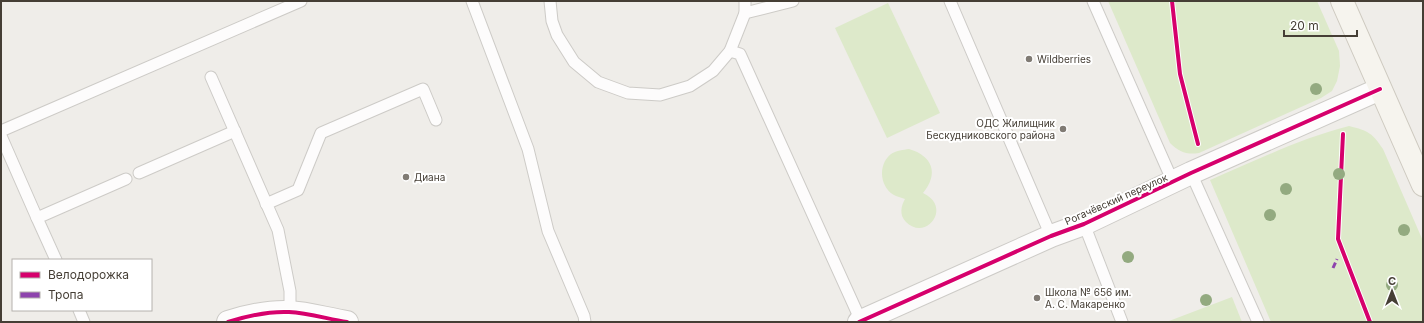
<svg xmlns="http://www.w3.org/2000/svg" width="1424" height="323" font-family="Inter,sans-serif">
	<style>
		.green { fill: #dde9ca }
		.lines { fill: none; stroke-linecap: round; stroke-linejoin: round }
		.lane-casing { stroke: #cdcbc7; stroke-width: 13 }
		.street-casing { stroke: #cdcbc7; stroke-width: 24 }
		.secondary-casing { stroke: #cecac0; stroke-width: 24 }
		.lane { stroke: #fdfcfc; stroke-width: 11 }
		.street { stroke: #fdfcfc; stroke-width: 22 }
		.secondary { stroke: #f6f4ee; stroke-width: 22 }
		.quiet { stroke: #8e44ad; stroke-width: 3; stroke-dasharray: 6 3; stroke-linecap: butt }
		.cycleway-casing { stroke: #fff; stroke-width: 6 }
		.cycleway { stroke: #d6006c; stroke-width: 4 }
		.tree { fill: #93aa80 }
		.poi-dot { fill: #807b74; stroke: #fff; stroke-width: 1.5 }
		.labels { text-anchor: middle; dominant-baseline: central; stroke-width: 4; stroke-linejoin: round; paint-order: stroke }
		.poi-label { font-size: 10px; fill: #453e35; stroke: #fff; text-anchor: start }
		.street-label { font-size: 10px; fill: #453e35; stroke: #fff }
	</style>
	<rect width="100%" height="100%" fill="#efede9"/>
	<!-- green -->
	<g class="green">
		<path d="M 1108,1 L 1317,1 L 1339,51 L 1340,66 L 1337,81 L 1332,91 L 1321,98 L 1199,153 C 1187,155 1179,152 1170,143 Z"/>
		<path d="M 888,3 L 940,113 L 887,138 L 835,28 Z"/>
		<path d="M 1349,126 C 1369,131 1372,133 1383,149 L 1423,241 L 1423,322 L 1271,322 L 1210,180 C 1255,161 1301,138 1349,126 Z"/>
		<path d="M 909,149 C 933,156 939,174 923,193 C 953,207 926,242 906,222 C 899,215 901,206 905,199 C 902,198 899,197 896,196 C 880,189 877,165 891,154 C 897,150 903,150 909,149 Z"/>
		<path d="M 1232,297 L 1242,322 L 1169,321 Z"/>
	</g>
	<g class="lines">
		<!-- lane casing -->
		<g class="lane-casing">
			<g id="lane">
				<path d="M 472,1 L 528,149 L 548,231 L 584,316 L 585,322"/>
				<path d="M 550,1 L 552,21 L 557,35 L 574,62 L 598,82 L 628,93 L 660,95 L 690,86 L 713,71 L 730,51 L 745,13 L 745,1"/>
				<path d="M 950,1 L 1051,236"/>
				<path d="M 1093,1 L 1173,182"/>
				<path d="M 745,13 L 793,1"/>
				<path d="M 730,51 L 740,54 L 861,321"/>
				<path d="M 211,77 L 278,230 L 290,291 L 290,312"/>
				<path d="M 1,131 L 301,1"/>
				<path d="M 1,136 L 37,218"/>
				<path d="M 139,173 L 235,131"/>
				<path d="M 1191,173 L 1258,322"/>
				<path d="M 266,204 L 298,190 L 321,133 L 423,89 L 436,120"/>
				<path d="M 1084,224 L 1122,322"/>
				<path d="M 56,260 L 37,218 L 126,179"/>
				<path d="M 79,310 L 84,322"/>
			</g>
		</g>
		<!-- street casing -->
		<g class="street-casing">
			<g id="street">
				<path d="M 228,322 C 247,316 268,311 289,312 C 308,313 328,319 347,322"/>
				<path d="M 859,322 L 1051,236 L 1084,224 L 1191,173 L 1380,89"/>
			</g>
		</g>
		<!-- secondary casing -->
		<g class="secondary-casing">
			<path id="secondary" d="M 1342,1 L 1423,185"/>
		</g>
		<!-- lane -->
		<use href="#lane" class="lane"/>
		<!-- street -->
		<use href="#street" class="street"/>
		<!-- secondary -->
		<use href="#secondary" class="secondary"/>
		<!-- quiet -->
		<path class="quiet" d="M 1333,268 L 1337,259"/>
		<!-- cycleway casing -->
		<g class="cycleway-casing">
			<g id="cycleway">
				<path d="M 1172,1 L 1180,74 L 1198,144"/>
				<path d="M 1343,134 L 1338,239 L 1370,322"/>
				<path d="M 228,322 C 247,316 268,311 289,312 C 308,313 328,319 347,322"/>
				<path d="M 859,322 L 1051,236 L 1084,224 L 1191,173 L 1380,89"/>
			</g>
		</g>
		<!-- cycleway -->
		<use href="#cycleway" class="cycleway"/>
	</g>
	<!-- trees -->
	<g class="tree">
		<circle cx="1316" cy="89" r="6"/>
		<circle cx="1339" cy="174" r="6"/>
		<circle cx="1286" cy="189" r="6"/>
		<circle cx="1270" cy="215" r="6"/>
		<circle cx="1404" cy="230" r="6"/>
		<circle cx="1128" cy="257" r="6"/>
		<circle cx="1392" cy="285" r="6"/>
		<circle cx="1206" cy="300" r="6"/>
	</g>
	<!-- markers -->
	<g class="poi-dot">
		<circle cx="1029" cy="59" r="4"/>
		<circle cx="1063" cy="129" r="4"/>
		<circle cx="406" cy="177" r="4"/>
		<circle cx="1037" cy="298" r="4"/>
	</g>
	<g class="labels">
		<!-- poi labels -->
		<g class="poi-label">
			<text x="1037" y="59">Wildberries</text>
			<text x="1055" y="123" text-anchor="end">ОДС Жилищник<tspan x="1055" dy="12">Бескудниковского района</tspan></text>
			<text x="414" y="177">Диана</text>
			<text x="1045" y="292">Школа № 656 им.<tspan x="1045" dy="12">А. С. Макаренко</tspan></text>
		</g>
		<!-- street labels -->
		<g class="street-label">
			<text transform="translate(1116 199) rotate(-24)">Рогачёвский переулок</text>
		</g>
	</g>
	<!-- border -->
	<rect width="1424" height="323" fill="none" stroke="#453e35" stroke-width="4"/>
	<!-- legend -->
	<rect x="12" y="259" width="140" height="52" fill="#ffffff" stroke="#b5b2ae"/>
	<rect x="20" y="272" width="20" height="6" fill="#d6006c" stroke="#b5b2ae"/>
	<text x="48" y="279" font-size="12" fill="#453e35">Велодорожка</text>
	<rect x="20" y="292" width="20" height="6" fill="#8e44ad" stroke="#b5b2ae"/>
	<text x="48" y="299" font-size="12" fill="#453e35">Тропа</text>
	<!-- north arrow -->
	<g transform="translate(1392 291)" stroke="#ffffff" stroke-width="3" paint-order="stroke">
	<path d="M0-3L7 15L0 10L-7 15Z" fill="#453e35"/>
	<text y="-6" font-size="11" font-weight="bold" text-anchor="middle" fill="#453e35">С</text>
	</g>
	<!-- scale -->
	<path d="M1284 30v6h73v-6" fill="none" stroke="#453e35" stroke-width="2"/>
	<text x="1290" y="30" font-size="12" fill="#453e35" stroke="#ffffff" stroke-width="3" paint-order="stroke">20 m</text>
</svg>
